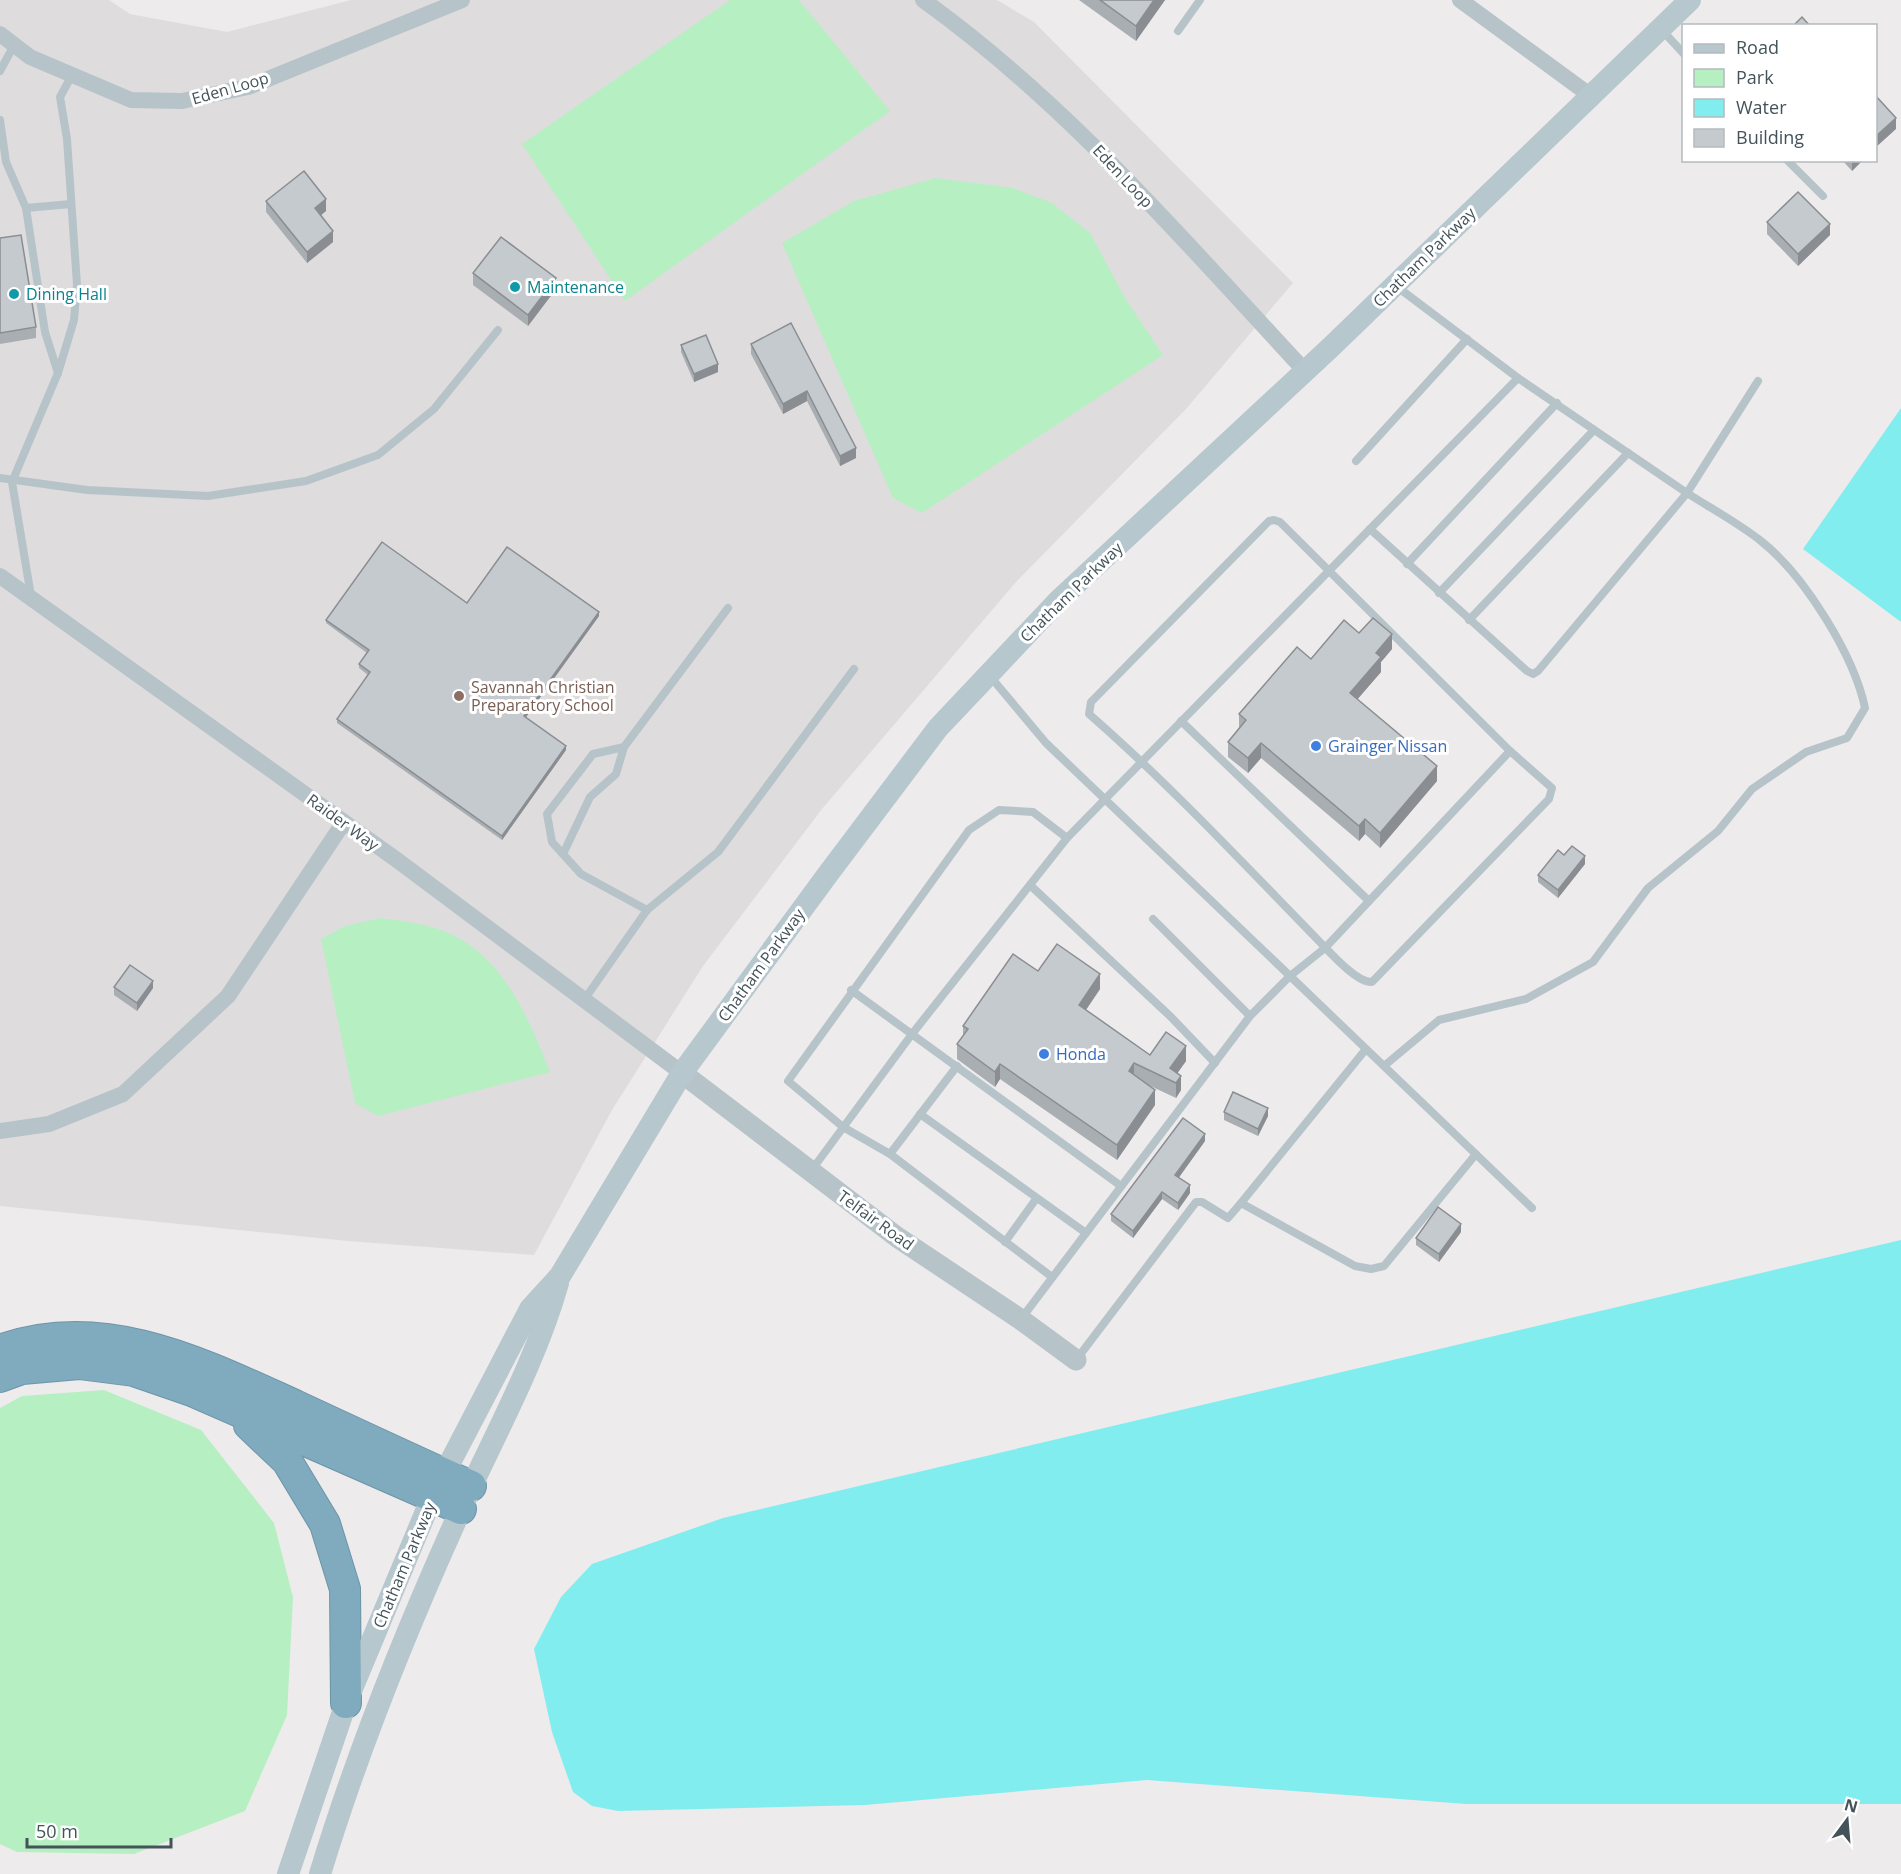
<svg xmlns="http://www.w3.org/2000/svg" width="1901" height="1874" font-family="'Open Sans',sans-serif">
	<style>
		.education { fill: #dfdcde }
		.green { fill: #b6efc1 }
		.water { fill: #82edee }
		.lines { fill: none; stroke-linecap: round; stroke-linejoin: round }
		.motorway-casing { stroke: #6c95a8; stroke-width: 32 }
		.service { stroke: #b6c4c9; stroke-width: 8 }
		.minor { stroke: #b6c4c9; stroke-width: 16 }
		.tertiary { stroke: #b6c4c9; stroke-width: 21 }
		.secondary { stroke: #b6c7ce; stroke-width: 22 }
		.motorway { stroke: #80aabd; stroke-width: 30 }
		.wall { fill: #a9aeb2 }
		.shaded-wall { fill: #8a8d91 }
		.building { fill: #c5cacf; stroke: #8a8d91; stroke-width: 1.5 }
		.culture-dot { fill: #0f9aa8; stroke: #fff; stroke-width: 2 }
		.education-dot { fill: #8d6e63; stroke: #fff; stroke-width: 2 }
		.shop-dot { fill: #3f7fe0; stroke: #fff; stroke-width: 2 }
		.labels { text-anchor: middle; dominant-baseline: central; stroke-width: 6; stroke-linejoin: round; paint-order: stroke }
		.street-label { font-size: 16px; fill: #435359; stroke: #fff }
		.culture-label { font-size: 16px; fill: #0d838f; stroke: #fff; text-anchor: start }
		.education-label { font-size: 16px; fill: #785e54; stroke: #fff; text-anchor: start }
		.shop-label { font-size: 16px; fill: #366cbe; stroke: #fff; text-anchor: start }
	</style>
	<rect width="100%" height="100%" fill="#eeebec"/>
	<!-- education -->
	<path class="education" d="M 0,0 L 109,0 L 130,14 L 227,32 L 351,0 L 997,0 L 1034,22 L 1293,283 L 1186,409 L 1016,582 L 822,809 L 703,966 L 612,1110 L 534,1255 L 348,1241 L 0,1206 Z"/>
	<!-- green -->
	<g class="green">
		<path d="M 730,0 L 799,0 L 890,111 L 625,301 L 522,144 Z"/>
		<path d="M 936,178 L 1013,188 L 1052,203 L 1090,233 L 1125,298 L 1163,355 L 922,513 L 893,498 L 782,243 L 854,201 Z"/>
		<path d="M 380,918 C 404,921 429,924 451,934 C 505,960 529,1019 550,1072 L 378,1116 L 355,1103 L 321,939 L 345,926 Z"/>
		<path d="M 104,1390 L 201,1430 L 274,1523 L 293,1597 L 287,1715 L 245,1811 L 134,1854 L 17,1852 L 0,1844 L 0,1408 L 22,1396 Z"/>
	</g>
	<!-- water -->
	<g class="water">
		<path d="M 1901,408 L 1901,622 L 1803,549 Z"/>
		<path d="M 1901,1240 L 1901,1804 L 1466,1804 L 1147,1780 L 865,1805 L 618,1811 L 592,1806 L 573,1792 L 552,1732 L 534,1649 L 561,1597 L 592,1564 L 723,1518 Z"/>
	</g>
	<g class="lines">
		<!-- motorway casing -->
		<g class="motorway-casing">
			<g id="motorway">
				<path d="M 0,1350 C 103,1312 204,1364 297,1406 C 355,1433 413,1460 471,1486"/>
				<path d="M 0,1377 L 22,1369 L 79,1364 L 134,1371 L 192,1391 L 461,1509"/>
				<path d="M 249,1425 L 287,1461 L 325,1524 L 345,1589 L 346,1703"/>
			</g>
		</g>
		<!-- service -->
		<g class="service">
			<path d="M 1661,29 L 1684,54"/>
			<path d="M 1178,31 L 1200,0"/>
			<path d="M 0,71 L 14,45"/>
			<path d="M 0,120 L 6,162 L 26,208 L 45,332 L 58,373"/>
			<path d="M 1787,160 L 1823,196"/>
			<path d="M 26,208 L 71,204"/>
			<path d="M 1356,461 L 1467,339"/>
			<path d="M 0,478 L 87,490 L 208,496 L 306,481 L 378,455 L 434,409 L 498,330"/>
			<path d="M 1274,520 L 1280,522 L 1510,751 L 1552,788 L 1549,799 L 1372,982 C 1356,983 1328,950 1316,938 C 1242,862 1169,784 1089,714 L 1091,702 L 1269,521 Z"/>
			<path d="M 1370,529 L 1527,671 L 1533,674 L 1538,671 L 1687,493 L 1518,378"/>
			<path d="M 1407,564 L 1557,403"/>
			<path d="M 1439,593 L 1594,430"/>
			<path d="M 31,596 L 12,482 L 58,373 L 74,320 L 77,285 L 67,139 L 60,97 L 71,77"/>
			<path d="M 1469,620 L 1628,453"/>
			<path d="M 989,675 L 1046,743 L 1290,976 L 1250,1016 L 1021,1319"/>
			<path d="M 1181,721 L 1369,901"/>
			<path d="M 1510,751 L 1325,948 L 1290,976 L 1532,1208"/>
			<path d="M 563,854 L 590,797 L 616,774 L 624,747"/>
			<path d="M 1030,885 L 1171,1017 L 1215,1063"/>
			<path d="M 647,910 L 581,874 L 552,842 L 547,814 L 593,754 L 624,747 L 728,608"/>
			<path d="M 1153,919 L 1250,1016"/>
			<path d="M 851,990 L 1121,1186"/>
			<path d="M 584,1000 L 647,910 L 718,852 L 854,669"/>
			<path d="M 1384,1066 L 1439,1020 L 1526,999 L 1593,962 L 1648,888 L 1718,831 L 1752,789 L 1806,752 L 1847,738 L 1865,708 C 1854,655 1804,575 1761,541 C 1738,523 1712,509 1687,493 L 1758,381"/>
			<path d="M 920,1114 L 1086,1233"/>
			<path d="M 890,1154 L 957,1066"/>
			<path d="M 811,1171 L 912,1034 L 1067,838 L 1518,378 L 1396,286"/>
			<path d="M 1241,1203 L 1366,1049"/>
			<path d="M 1005,1242 L 1036,1199"/>
			<path d="M 1052,1277 L 890,1154 L 843,1127 L 788,1081 L 969,830 L 999,810 L 1033,812 L 1067,838"/>
			<path d="M 1076,1360 L 1196,1202 L 1202,1202 L 1228,1218 L 1241,1203 L 1355,1266 L 1371,1269 L 1384,1266 L 1476,1154"/>
		</g>
		<!-- minor -->
		<g class="minor">
			<path d="M 923,0 C 1068,104 1184,241 1305,371"/>
			<path d="M 1460,0 L 1591,96"/>
			<path d="M 0,34 L 30,57 L 131,100 L 182,101 L 248,87 L 462,0"/>
			<path d="M 0,576 L 397,860 L 682,1073"/>
			<path d="M 0,1131 L 49,1124 L 123,1094 L 228,996 L 344,822"/>
		</g>
		<!-- tertiary -->
		<path class="tertiary" d="M 682,1073 L 897,1237 L 1020,1319 L 1076,1360"/>
		<!-- secondary -->
		<g class="secondary">
			<path d="M 288,1874 L 346,1703 L 432,1497 L 530,1309 L 560,1276 L 682,1073 L 828,874 L 938,728 L 1059,600 L 1331,347 L 1690,0"/>
			<path d="M 320,1874 C 358,1749 407,1628 461,1509 C 495,1434 536,1361 558,1283"/>
		</g>
		<!-- motorway -->
		<use href="#motorway" class="motorway"/>
	</g>
	<!-- wall -->
	<g class="wall">
		<path d="M 1079,0 L 1165,0 L 1136,41 Z"/>
		<path d="M 1842,160 L 1863,160 L 1852,171 Z"/>
		<path d="M 266,201 L 326,211 L 321,215 L 333,242 L 307,263 L 266,212 Z"/>
		<path d="M 1767,222 L 1830,235 L 1798,266 L 1767,234 Z"/>
		<path d="M 0,238 L 36,327 L 36,338 L 0,344 Z"/>
		<path d="M 473,273 L 556,289 L 528,326 L 473,285 Z"/>
		<path d="M 791,323 L 856,458 L 840,466 L 807,401 L 783,414 L 751,354 L 751,344 Z"/>
		<path d="M 681,345 L 718,372 L 694,382 L 681,352 Z"/>
		<path d="M 467,603 L 599,616 L 526,717 L 566,750 L 502,840 L 337,723 L 337,719 L 368,675 L 359,668 L 359,664 L 367,653 L 326,623 L 326,620 Z"/>
		<path d="M 1359,633 L 1392,649 L 1381,662 L 1381,672 L 1357,699 L 1437,781 L 1380,848 L 1365,834 L 1359,841 L 1261,758 L 1248,773 L 1228,757 L 1228,742 L 1239,728 L 1239,714 L 1311,659 Z"/>
		<path d="M 1564,855 L 1585,864 L 1558,898 L 1538,882 L 1538,875 Z"/>
		<path d="M 1038,971 L 1100,989 L 1086,1010 L 1150,1055 L 1186,1061 L 1177,1073 L 1181,1090 L 1176,1098 L 1144,1083 L 1155,1105 L 1117,1160 L 1000,1079 L 995,1087 L 957,1059 L 957,1044 L 963,1037 L 963,1026 Z"/>
		<path d="M 114,987 L 153,988 L 137,1011 L 114,995 Z"/>
		<path d="M 1224,1112 L 1268,1116 L 1258,1136 L 1224,1120 Z"/>
		<path d="M 1205,1141 L 1178,1178 L 1190,1193 L 1178,1210 L 1162,1199 L 1133,1238 L 1111,1221 L 1111,1214 Z"/>
		<path d="M 1461,1232 L 1439,1262 L 1416,1245 L 1416,1238 Z"/>
	</g>
	<!-- shaded-wall -->
	<g class="shaded-wall">
		<path d="M 1154,0 L 1165,0 L 1136,41 L 1136,26 Z"/>
		<path d="M 1896,118 L 1896,129 L 1875,148 L 1875,137 Z"/>
		<path d="M 1852,160 L 1863,160 L 1852,171 Z"/>
		<path d="M 326,199 L 326,211 L 315,220 L 315,208 Z"/>
		<path d="M 1830,224 L 1830,235 L 1798,266 L 1798,254 Z"/>
		<path d="M 333,231 L 333,242 L 307,263 L 307,252 Z"/>
		<path d="M 556,278 L 556,289 L 528,326 L 528,315 Z"/>
		<path d="M 718,364 L 718,372 L 694,382 L 694,374 Z"/>
		<path d="M 807,391 L 807,401 L 783,414 L 783,404 Z"/>
		<path d="M 856,448 L 856,458 L 840,466 L 840,456 Z"/>
		<path d="M 599,612 L 599,616 L 524,720 L 524,716 Z"/>
		<path d="M 1392,634 L 1392,649 L 1381,662 L 1381,672 L 1350,708 L 1350,693 L 1376,653 Z"/>
		<path d="M 1261,743 L 1261,758 L 1248,773 L 1248,758 Z"/>
		<path d="M 566,746 L 566,750 L 502,840 L 502,836 Z"/>
		<path d="M 1437,766 L 1437,781 L 1380,848 L 1380,833 Z"/>
		<path d="M 1365,819 L 1365,834 L 1359,841 L 1359,826 Z"/>
		<path d="M 1585,856 L 1585,864 L 1558,898 L 1558,890 Z"/>
		<path d="M 1100,974 L 1100,989 L 1079,1020 L 1079,1005 Z"/>
		<path d="M 153,981 L 153,988 L 137,1011 L 137,1003 Z"/>
		<path d="M 1186,1046 L 1186,1061 L 1172,1081 L 1170,1068 Z"/>
		<path d="M 1134,1063 L 1134,1078 L 1129,1071 Z"/>
		<path d="M 1000,1064 L 1000,1079 L 995,1087 L 995,1072 Z"/>
		<path d="M 1181,1076 L 1181,1090 L 1176,1098 L 1176,1083 Z"/>
		<path d="M 1155,1090 L 1155,1105 L 1117,1160 L 1117,1145 Z"/>
		<path d="M 1268,1108 L 1268,1116 L 1258,1136 L 1258,1129 Z"/>
		<path d="M 1205,1134 L 1205,1141 L 1175,1183 L 1175,1175 Z"/>
		<path d="M 1190,1185 L 1190,1193 L 1178,1210 L 1178,1203 Z"/>
		<path d="M 1162,1192 L 1162,1199 L 1133,1238 L 1133,1231 Z"/>
		<path d="M 1461,1224 L 1461,1232 L 1439,1262 L 1439,1254 Z"/>
	</g>
	<!-- building -->
	<g class="building">
		<path d="M 1100,0 L 1154,0 L 1136,26 Z"/>
		<path d="M 1802,17 L 1810,26 L 1793,26 Z"/>
		<path d="M 1875,95 L 1896,118 L 1875,137 Z"/>
		<path d="M 304,171 L 326,199 L 315,208 L 333,231 L 307,252 L 266,201 Z"/>
		<path d="M 1798,192 L 1830,224 L 1798,254 L 1767,222 Z"/>
		<path d="M 21,235 L 36,327 L 0,333 L 0,238 Z"/>
		<path d="M 501,237 L 556,278 L 528,315 L 473,273 Z"/>
		<path d="M 791,323 L 856,448 L 840,456 L 807,391 L 783,404 L 751,344 Z"/>
		<path d="M 706,335 L 718,364 L 694,374 L 681,345 Z"/>
		<path d="M 382,542 L 467,603 L 507,547 L 599,612 L 524,716 L 566,746 L 502,836 L 337,719 L 370,672 L 359,664 L 369,650 L 326,620 Z"/>
		<path d="M 1373,618 L 1392,634 L 1376,653 L 1381,657 L 1350,693 L 1437,766 L 1380,833 L 1365,819 L 1359,826 L 1261,743 L 1248,758 L 1228,742 L 1246,720 L 1239,714 L 1297,647 L 1311,659 L 1344,620 L 1359,633 Z"/>
		<path d="M 1572,846 L 1585,856 L 1558,890 L 1538,875 L 1558,850 L 1564,855 Z"/>
		<path d="M 1057,944 L 1100,974 L 1079,1005 L 1150,1055 L 1166,1032 L 1186,1046 L 1170,1068 L 1181,1076 L 1176,1083 L 1134,1063 L 1129,1071 L 1155,1090 L 1117,1145 L 1000,1064 L 995,1072 L 957,1044 L 968,1029 L 963,1026 L 1013,954 L 1038,971 Z"/>
		<path d="M 130,965 L 153,981 L 137,1003 L 114,987 Z"/>
		<path d="M 1233,1092 L 1268,1108 L 1258,1129 L 1224,1112 Z"/>
		<path d="M 1183,1118 L 1205,1134 L 1175,1175 L 1190,1185 L 1178,1203 L 1162,1192 L 1133,1231 L 1111,1214 Z"/>
		<path d="M 1438,1207 L 1461,1224 L 1439,1254 L 1416,1238 Z"/>
	</g>
	<!-- markers -->
	<g class="culture-dot">
		<circle cx="515" cy="287" r="6"/>
		<circle cx="14" cy="294" r="6"/>
	</g>
	<circle class="education-dot" cx="459" cy="696" r="6"/>
	<g class="shop-dot">
		<circle cx="1316" cy="746" r="6"/>
		<circle cx="1044" cy="1054" r="6"/>
	</g>
	<g class="labels">
		<!-- street labels -->
		<g class="street-label">
			<text transform="translate(230 88) rotate(-16)">Eden Loop</text>
			<text transform="translate(1123 176) rotate(47)">Eden Loop</text>
			<text transform="translate(1424 257) rotate(-44)">Chatham Parkway</text>
			<text transform="translate(1071 592) rotate(-44)">Chatham Parkway</text>
			<text transform="translate(343 822) rotate(36)">Raider Way</text>
			<text transform="translate(761 965) rotate(-54)">Chatham Parkway</text>
			<text transform="translate(876 1220) rotate(36)">Telfair Road</text>
			<text transform="translate(404 1565) rotate(-67)">Chatham Parkway</text>
		</g>
		<!-- culture labels -->
		<g class="culture-label">
			<text x="527" y="287">Maintenance</text>
			<text x="26" y="294">Dining Hall</text>
		</g>
		<!-- education labels -->
		<g class="education-label">
			<text x="471" y="687">Savannah Christian<tspan x="471" dy="18">Preparatory School</tspan></text>
		</g>
		<!-- shop labels -->
		<g class="shop-label">
			<text x="1328" y="746">Grainger Nissan</text>
			<text x="1056" y="1054">Honda</text>
		</g>
	</g>
	<!-- legend -->
	<rect x="1682" y="24" width="195" height="138" fill="#ffffff" stroke="#b4babd" stroke-width="1.5"/>
	<rect x="1694" y="44" width="30" height="9" fill="#b6c7ce" stroke="#b4babd" stroke-width="1.5"/>
	<text x="1736" y="54" font-size="18" fill="#435359">Road</text>
	<rect x="1694" y="69" width="30" height="18" fill="#b6efc1" stroke="#b4babd" stroke-width="1.5"/>
	<text x="1736" y="84" font-size="18" fill="#435359">Park</text>
	<rect x="1694" y="99" width="30" height="18" fill="#82edee" stroke="#b4babd" stroke-width="1.5"/>
	<text x="1736" y="114" font-size="18" fill="#435359">Water</text>
	<rect x="1694" y="129" width="30" height="18" fill="#c5cacf" stroke="#b4babd" stroke-width="1.5"/>
	<text x="1736" y="144" font-size="18" fill="#435359">Building</text>
	<!-- north arrow -->
	<g transform="translate(1847 1820) rotate(16)" stroke="#ffffff" stroke-width="4.5" paint-order="stroke">
	<path d="M0-4.5L10 22L0 15L-10 22Z" fill="#435359"/>
	<text y="-9" font-size="16" font-weight="bold" text-anchor="middle" fill="#435359">N</text>
	</g>
	<!-- scale -->
	<path d="M27 1838v9h144v-9" fill="none" stroke="#435359" stroke-width="3"/>
	<text x="36" y="1838" font-size="18" fill="#435359" stroke="#ffffff" stroke-width="4.5" paint-order="stroke">50 m</text>
</svg>
